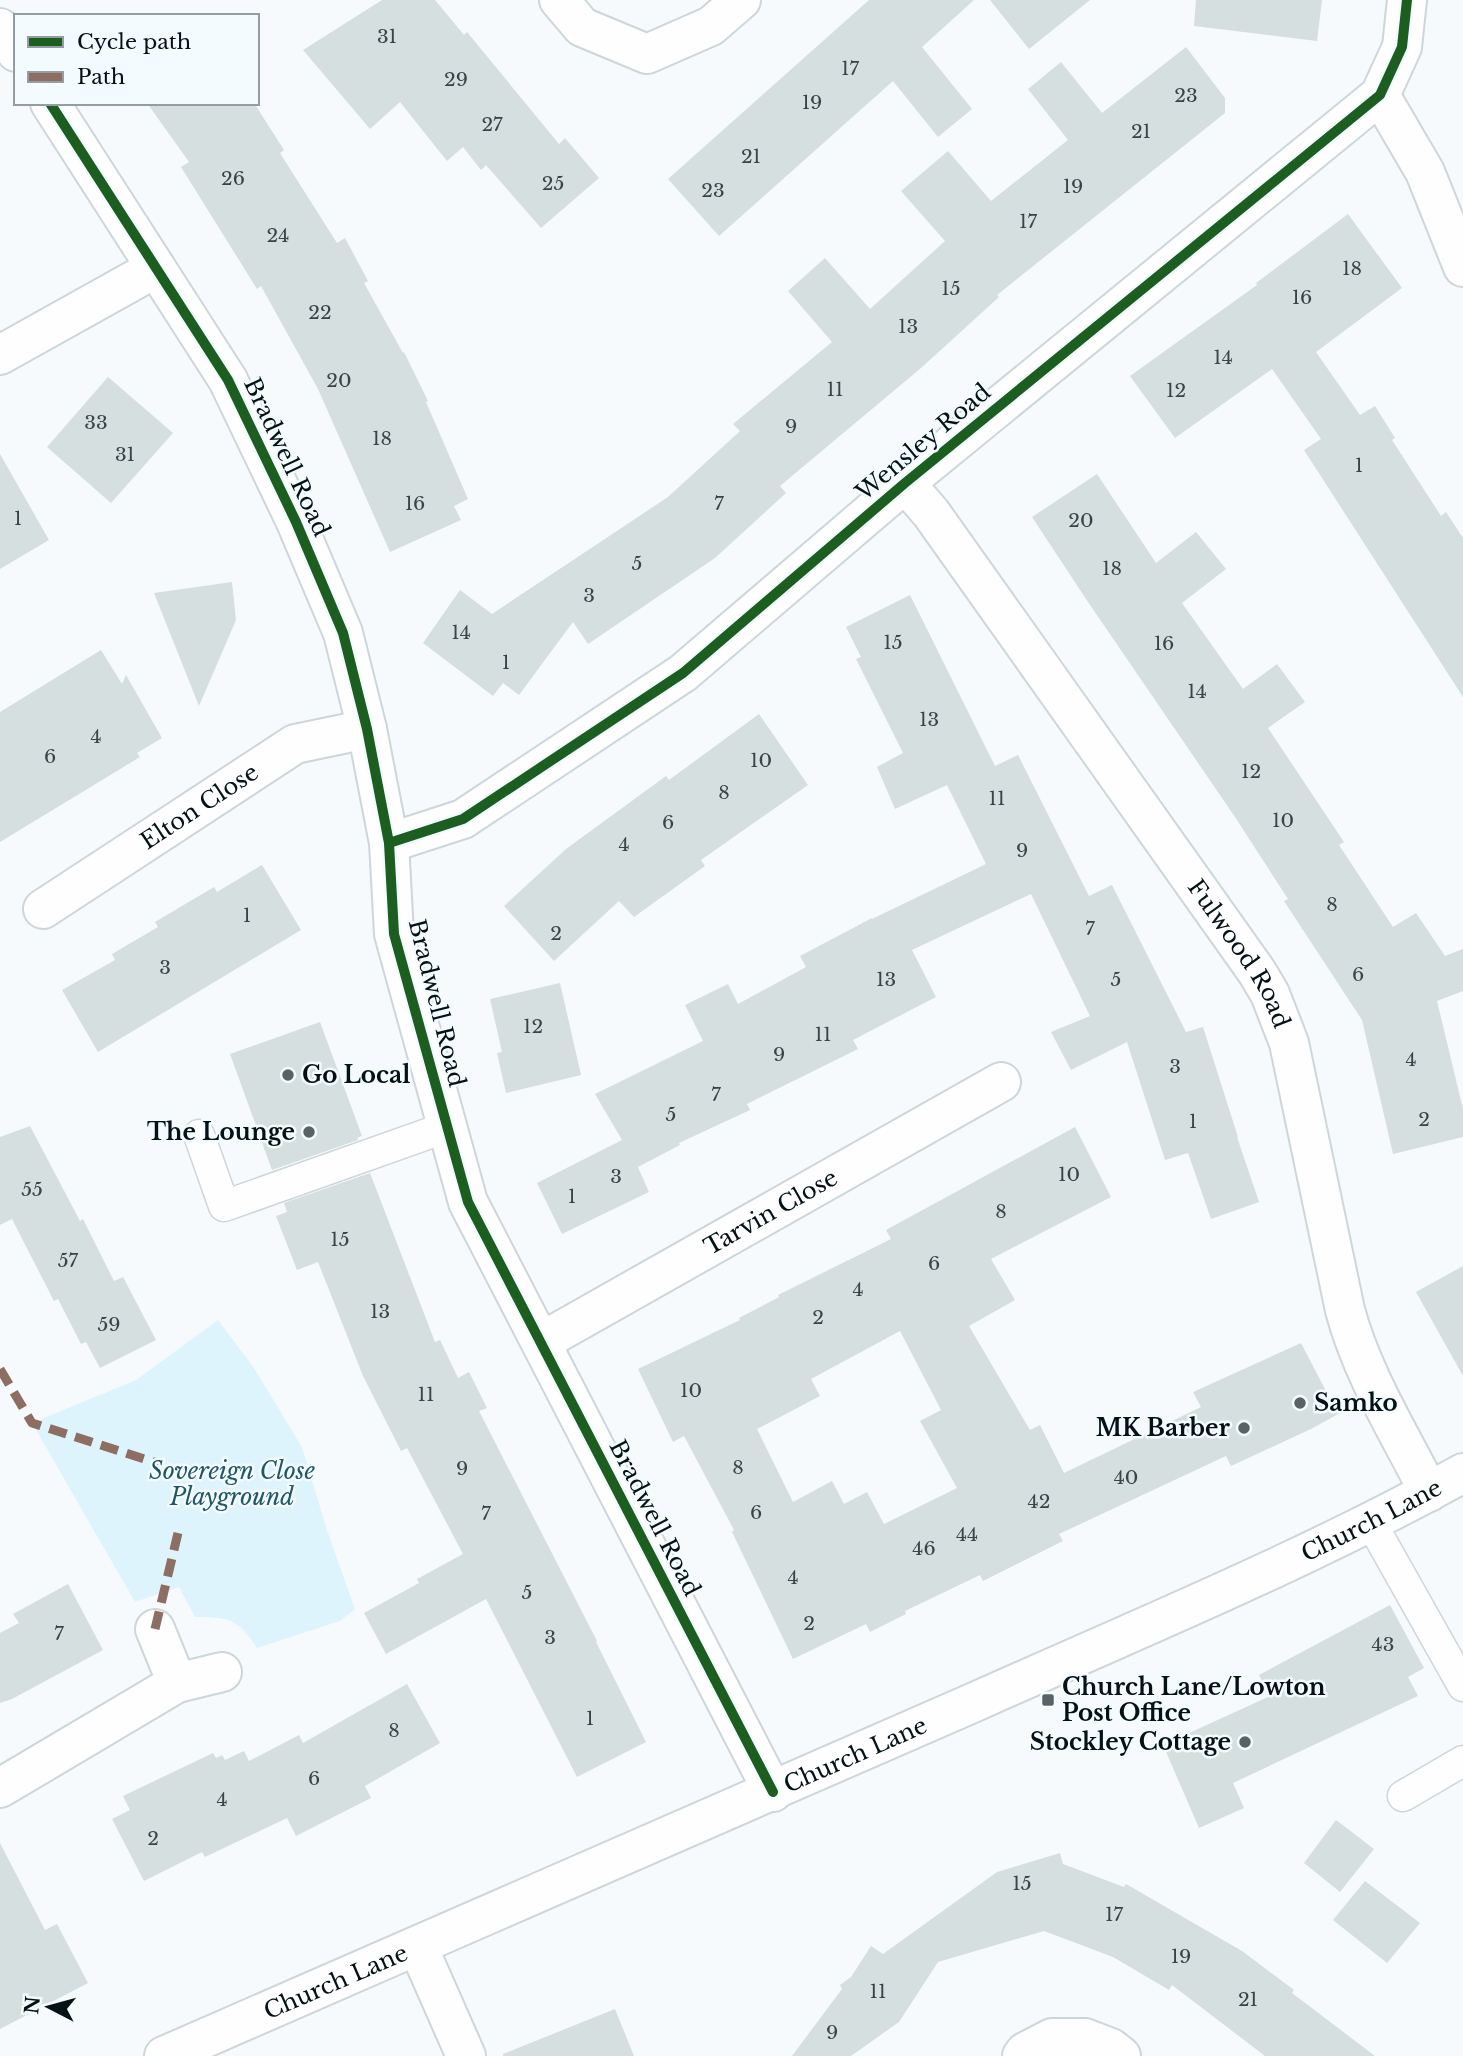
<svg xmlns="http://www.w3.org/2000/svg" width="1463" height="2056" font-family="'Libre Baskerville',serif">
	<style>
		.green { fill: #def4fd }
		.building { fill: #d5dfe0; fill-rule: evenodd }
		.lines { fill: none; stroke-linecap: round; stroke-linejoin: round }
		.lane-casing { stroke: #cdd6d9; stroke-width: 33 }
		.street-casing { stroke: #cdd6d9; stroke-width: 42 }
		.secondary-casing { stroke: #cdd6d9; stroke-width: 42 }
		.lane { stroke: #fefeff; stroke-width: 30 }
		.street { stroke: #fefeff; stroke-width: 38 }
		.secondary { stroke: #fefeff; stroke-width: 38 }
		.quiet { stroke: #8d6e63; stroke-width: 9; stroke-dasharray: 18 9; stroke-linecap: butt }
		.cycleway-casing { stroke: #f4fbfe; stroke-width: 15 }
		.cycleway { stroke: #1b5e20; stroke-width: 10 }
		.poi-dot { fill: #596366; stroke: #f4fbfe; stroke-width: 2.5 }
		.labels { text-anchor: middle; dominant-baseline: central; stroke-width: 5; stroke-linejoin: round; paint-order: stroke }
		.number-label { font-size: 19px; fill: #384448 }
		.street-label { font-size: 23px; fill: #041115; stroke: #f4fbfe }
		.poi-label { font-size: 23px; font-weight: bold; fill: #041115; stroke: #f4fbfe; text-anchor: start }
		.park-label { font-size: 23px; font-style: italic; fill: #205768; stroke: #f4fbfe }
	</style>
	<rect width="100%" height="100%" fill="#f6fafc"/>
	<!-- green -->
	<path class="green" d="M 218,1320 L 254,1368 L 302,1447 L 327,1530 L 355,1609 L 340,1621 L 257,1648 C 237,1617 229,1618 195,1617 L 179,1587 L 135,1602 L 32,1423 L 136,1380 Z"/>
	<!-- building -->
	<g class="building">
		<path d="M 382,0 L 435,0 L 464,35 L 467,32 L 559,144 L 565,138 L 599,178 L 541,228 L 486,165 L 481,170 L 463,147 L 447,161 L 400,102 L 370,129 L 303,50 Z"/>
		<path d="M 869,0 L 974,0 L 922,47 L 972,109 L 938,137 L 893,81 L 719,236 L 668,179 Z"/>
		<path d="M 990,0 L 1090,0 L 1029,49 Z"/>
		<path d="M 1196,0 L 1322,0 L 1317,41 L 1194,26 Z"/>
		<path d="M 1186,47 L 1225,98 L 1225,113 L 997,295 L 999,297 L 921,368 L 780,486 L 786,493 L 715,558 L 588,644 L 573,622 L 519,695 L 503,683 L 493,696 L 423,643 L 460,590 L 492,614 L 668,497 L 740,431 L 733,424 L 832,342 L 788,291 L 825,258 L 870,309 L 945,241 L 901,191 L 948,151 L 991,201 L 1068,140 L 1028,89 L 1061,62 L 1102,113 Z"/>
		<path d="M 147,103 L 254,103 L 284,150 L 280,153 L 337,243 L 345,238 L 368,281 L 364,283 L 403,353 L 404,352 L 428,401 L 426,402 L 468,499 L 454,506 L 461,520 L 390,552 L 318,389 L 261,286 L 257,289 L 181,167 L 189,162 Z"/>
		<path d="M 1348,214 L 1402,288 L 1316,352 L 1360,415 L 1375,406 L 1395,438 L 1392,440 L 1441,516 L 1446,512 L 1463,538 L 1463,697 L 1304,450 L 1321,439 L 1272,369 L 1175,438 L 1130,376 L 1257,285 L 1256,283 Z"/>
		<path d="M 108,377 L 173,433 L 111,503 L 47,447 Z"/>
		<path d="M 0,454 L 49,540 L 0,569 Z"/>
		<path d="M 1097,474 L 1156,563 L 1196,532 L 1226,569 L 1182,603 L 1243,689 L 1277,664 L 1305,702 L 1268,728 L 1344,842 L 1339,845 L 1393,927 L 1416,913 L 1445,956 L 1463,949 L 1463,991 L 1437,1001 L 1463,1109 L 1463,1137 L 1393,1154 L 1362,1020 L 1284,901 L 1288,899 L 1235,817 L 1088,602 L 1032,517 Z"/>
		<path d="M 232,582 L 236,620 L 199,706 L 154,593 Z"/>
		<path d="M 910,595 L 995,766 L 1018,755 L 1089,896 L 1112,885 L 1186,1032 L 1203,1027 L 1238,1137 L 1237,1137 L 1259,1202 L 1211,1219 L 1188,1153 L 1165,1160 L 1127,1042 L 1071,1070 L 1051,1032 L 1090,1016 L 1031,894 L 912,950 L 936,997 L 853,1040 L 858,1049 L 747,1104 L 750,1110 L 679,1143 L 680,1145 L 638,1167 L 637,1165 L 649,1192 L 562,1234 L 537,1183 L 622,1140 L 595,1094 L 703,1041 L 685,1005 L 728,984 L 738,1004 L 806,967 L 800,956 L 872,918 L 872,919 L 986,864 L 947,785 L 895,809 L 877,767 L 903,753 L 856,659 L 861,657 L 846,627 Z"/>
		<path d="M 101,650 L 122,684 L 126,675 L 162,738 L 137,753 L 140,757 L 0,842 L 0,712 Z"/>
		<path d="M 759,714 L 808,785 L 701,860 L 705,866 L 634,917 L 619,901 L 554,961 L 504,906 L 566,849 L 666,776 L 669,780 Z"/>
		<path d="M 262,865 L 301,930 L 98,1052 L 62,990 L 115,960 L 112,954 L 158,927 L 155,922 L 214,887 L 217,892 Z"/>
		<path d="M 560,983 L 581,1075 L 506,1093 L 497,1053 L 502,1052 L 490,999 Z"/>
		<path d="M 320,1022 L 362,1136 L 357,1138 L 358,1140 L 272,1170 L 230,1054 Z"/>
		<path d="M 30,1126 L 80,1221 L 83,1219 L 114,1281 L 123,1277 L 156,1340 L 100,1368 L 86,1342 L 81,1344 L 58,1299 L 54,1301 L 12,1219 L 0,1225 L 0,1137 Z"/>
		<path d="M 1075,1127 L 1111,1197 L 991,1259 L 1015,1300 L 969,1326 L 1030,1430 L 1040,1425 L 1064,1473 L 1201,1407 L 1193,1392 L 1301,1343 L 1338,1414 L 1313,1428 L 1231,1466 L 1226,1456 L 1059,1534 L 1063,1541 L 983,1581 L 980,1575 L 905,1611 L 906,1614 L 870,1632 L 866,1624 L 793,1659 L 732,1532 L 734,1530 L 684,1436 L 673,1442 L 638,1369 L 740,1320 L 739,1318 L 779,1297 L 778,1295 L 891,1239 L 886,1230 ZM 900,1331 L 941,1410 L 920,1421 L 957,1488 L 884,1524 L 867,1492 L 844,1504 L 832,1481 L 793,1502 L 757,1429 L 820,1396 L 811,1379 Z"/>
		<path d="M 370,1173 L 435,1342 L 440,1340 L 458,1378 L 469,1372 L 487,1408 L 479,1411 L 597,1641 L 596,1642 L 646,1742 L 577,1777 L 486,1599 L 386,1654 L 364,1613 L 419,1583 L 417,1579 L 463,1554 L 407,1448 L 401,1451 L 363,1376 L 318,1262 L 297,1270 L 276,1216 L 287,1212 L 284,1203 Z"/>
		<path d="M 1463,1266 L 1463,1376 L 1416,1292 Z"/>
		<path d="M 68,1584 L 103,1650 L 12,1699 L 0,1703 L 0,1633 L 19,1623 L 13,1614 Z"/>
		<path d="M 1390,1605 L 1424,1668 L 1408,1677 L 1418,1696 L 1233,1783 L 1244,1808 L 1199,1828 L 1163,1745 L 1270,1696 L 1259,1675 Z"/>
		<path d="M 407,1684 L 440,1743 L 365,1786 L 371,1798 L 296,1836 L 287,1818 L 205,1857 L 202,1852 L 144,1881 L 112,1819 L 130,1810 L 123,1796 L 213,1753 L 216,1758 L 222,1755 L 225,1760 L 244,1751 L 249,1761 L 299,1735 L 303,1743 Z"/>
		<path d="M 1336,1820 L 1374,1849 L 1340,1892 L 1304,1863 Z"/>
		<path d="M 0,1843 L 45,1930 L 57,1924 L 88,1983 L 0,2029 Z"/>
		<path d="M 1060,1853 L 1063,1864 L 1124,1887 L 1126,1884 L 1242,1951 L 1294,1990 L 1292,1993 L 1375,2056 L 1265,2056 L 1172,1985 L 1169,1990 L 1113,1957 L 1044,1931 L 938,1962 L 899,2022 L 851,2056 L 792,2056 L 842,1989 L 840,1985 L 851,1977 L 871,1946 L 883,1954 L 997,1872 Z"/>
		<path d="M 1365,1881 L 1420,1923 L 1387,1963 L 1333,1920 Z"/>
		<path d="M 615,2009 L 634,2056 L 503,2056 L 503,2054 Z"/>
	</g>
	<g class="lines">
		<!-- lane casing -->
		<g class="lane-casing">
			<g id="lane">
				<path d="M 199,1135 L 224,1206 L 447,1127"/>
				<path d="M 1370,1521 L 1463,1686"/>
				<path d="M 1403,1796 L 1463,1761"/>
			</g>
		</g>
		<!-- street casing -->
		<g class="street-casing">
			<g id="street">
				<path d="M 559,0 L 582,27 L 647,54 L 711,26 L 741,0"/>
				<path d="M 0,28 L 16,52"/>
				<path d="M 1380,95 L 1425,172 L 1463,267"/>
				<path d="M 50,103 L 228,380 L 296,522 L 343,633 L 367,729 L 389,843 L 394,934 L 468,1202 L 773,1792"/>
				<path d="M 0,355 L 156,268"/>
				<path id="s1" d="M 905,483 L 931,513 L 1257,972 L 1270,994 L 1289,1043 L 1345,1310 C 1362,1374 1399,1433 1429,1492"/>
				<path d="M 389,843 L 463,819 L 683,673 L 905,483 L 1380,95 L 1402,47 L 1407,0"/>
				<path id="s2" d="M 43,909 L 295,744 L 367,729"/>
				<path id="s3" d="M 541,1342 L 1001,1082"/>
				<path d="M 155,1629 L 177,1683"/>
				<path d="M 0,1788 L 177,1683 L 222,1672"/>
				<path d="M 418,1947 L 466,2056"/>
				<path d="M 1022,2056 L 1025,2052 L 1052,2038 L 1085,2038 L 1111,2048 L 1121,2056"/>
			</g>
		</g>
		<!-- secondary casing -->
		<g class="secondary-casing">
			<g id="secondary">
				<path id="s4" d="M 164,2056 C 436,1939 707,1821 977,1701 C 1140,1628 1306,1560 1463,1473"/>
			</g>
		</g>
		<!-- lane -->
		<use href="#lane" class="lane"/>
		<!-- street -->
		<use href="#street" class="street"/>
		<!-- secondary -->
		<use href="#secondary" class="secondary"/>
		<!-- quiet -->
		<g class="quiet">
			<path d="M 0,1369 L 32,1423 L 163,1465"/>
			<path d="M 155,1629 L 178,1533"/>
		</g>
		<!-- cycleway casing -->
		<g class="cycleway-casing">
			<g id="cycleway">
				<path d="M 50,103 L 228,380 L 296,522 L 343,633 L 367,729 L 389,843 L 394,934 L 468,1202 L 773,1792"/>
				<path d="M 389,843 L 463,819 L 683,673 L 905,483 L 1380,95 L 1402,47 L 1407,0"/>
			</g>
		</g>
		<!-- cycleway -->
		<use href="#cycleway" class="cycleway"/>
	</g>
	<!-- markers -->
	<g class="poi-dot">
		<circle cx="288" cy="1075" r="7"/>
		<circle cx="309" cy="1132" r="7"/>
		<circle cx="1300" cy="1403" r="7"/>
		<circle cx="1244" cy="1428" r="7"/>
		<rect x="1041" y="1693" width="14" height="14" rx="3.5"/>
		<circle cx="1245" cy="1742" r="7"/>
	</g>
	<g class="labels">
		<!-- number labels -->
		<g class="number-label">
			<text x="387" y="36">31</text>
			<text x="850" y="68">17</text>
			<text x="456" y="79">29</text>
			<text x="1186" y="95">23</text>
			<text x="812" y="102">19</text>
			<text x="492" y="124">27</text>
			<text x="1141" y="131">21</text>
			<text x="751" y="156">21</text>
			<text x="233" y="178">26</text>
			<text x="553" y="183">25</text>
			<text x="1073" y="186">19</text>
			<text x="713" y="190">23</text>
			<text x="1028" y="221">17</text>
			<text x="278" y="235">24</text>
			<text x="1352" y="268">18</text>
			<text x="951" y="288">15</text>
			<text x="1302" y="297">16</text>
			<text x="320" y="312">22</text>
			<text x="908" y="326">13</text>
			<text x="1223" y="357">14</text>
			<text x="339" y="380">20</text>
			<text x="835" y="389">11</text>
			<text x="1176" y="390">12</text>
			<text x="96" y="422">33</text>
			<text x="791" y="426">9</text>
			<text x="382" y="438">18</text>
			<text x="125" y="454">31</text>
			<text x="1359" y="465">1</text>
			<text x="415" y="503">16</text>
			<text x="719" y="503">7</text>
			<text x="18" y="518">1</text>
			<text x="1081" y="520">20</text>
			<text x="637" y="563">5</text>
			<text x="1112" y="568">18</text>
			<text x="589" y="595">3</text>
			<text x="461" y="632">14</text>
			<text x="893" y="642">15</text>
			<text x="1164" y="643">16</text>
			<text x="506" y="662">1</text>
			<text x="1197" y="691">14</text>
			<text x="929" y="719">13</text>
			<text x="96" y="736">4</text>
			<text x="50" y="756">6</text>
			<text x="761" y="760">10</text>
			<text x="1251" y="771">12</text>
			<text x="724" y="792">8</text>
			<text x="997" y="798">11</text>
			<text x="1283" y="820">10</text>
			<text x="668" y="822">6</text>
			<text x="624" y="844">4</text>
			<text x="1022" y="850">9</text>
			<text x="1332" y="904">8</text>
			<text x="247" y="915">1</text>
			<text x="1090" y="928">7</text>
			<text x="556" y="933">2</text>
			<text x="165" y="967">3</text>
			<text x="1358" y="974">6</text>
			<text x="886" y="979">13</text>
			<text x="1116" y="979">5</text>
			<text x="533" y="1026">12</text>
			<text x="823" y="1034">11</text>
			<text x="779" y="1054">9</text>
			<text x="1411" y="1059">4</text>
			<text x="1175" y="1066">3</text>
			<text x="716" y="1094">7</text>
			<text x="671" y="1114">5</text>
			<text x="1424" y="1119">2</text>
			<text x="1193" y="1121">1</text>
			<text x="1069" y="1174">10</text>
			<text x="616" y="1176">3</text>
			<text x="32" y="1189">55</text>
			<text x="572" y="1196">1</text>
			<text x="1001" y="1211">8</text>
			<text x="340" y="1239">15</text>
			<text x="68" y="1260">57</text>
			<text x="934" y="1263">6</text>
			<text x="858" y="1289">4</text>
			<text x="380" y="1311">13</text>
			<text x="818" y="1317">2</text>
			<text x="109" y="1324">59</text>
			<text x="691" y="1390">10</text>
			<text x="426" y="1394">11</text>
			<text x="738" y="1467">8</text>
			<text x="462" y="1468">9</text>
			<text x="1126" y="1477">40</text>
			<text x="1039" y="1501">42</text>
			<text x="756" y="1512">6</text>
			<text x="486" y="1513">7</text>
			<text x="967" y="1534">44</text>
			<text x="924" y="1548">46</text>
			<text x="793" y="1577">4</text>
			<text x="527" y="1592">5</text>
			<text x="809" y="1623">2</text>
			<text x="59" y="1633">7</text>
			<text x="550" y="1637">3</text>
			<text x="1383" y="1644">43</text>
			<text x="590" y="1718">1</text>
			<text x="394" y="1730">8</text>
			<text x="314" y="1778">6</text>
			<text x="222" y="1799">4</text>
			<text x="153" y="1838">2</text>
			<text x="1022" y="1883">15</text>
			<text x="1114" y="1914">17</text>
			<text x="1181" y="1956">19</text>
			<text x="878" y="1991">11</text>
			<text x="1248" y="1999">21</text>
			<text x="832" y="2032">9</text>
		</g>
		<!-- street labels -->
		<g class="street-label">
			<text transform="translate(923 442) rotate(-40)">Wensley Road</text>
			<text transform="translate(287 457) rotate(65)">Bradwell Road</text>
			<text stroke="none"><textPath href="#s2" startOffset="187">Elton Close</textPath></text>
			<text stroke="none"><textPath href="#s1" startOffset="578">Fulwood Road</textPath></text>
			<text transform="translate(437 1003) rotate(76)">Bradwell Road</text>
			<text stroke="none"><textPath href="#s3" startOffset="264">Tarvin Close</textPath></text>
			<text transform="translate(655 1518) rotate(63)">Bradwell Road</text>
			<text stroke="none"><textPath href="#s4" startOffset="1321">Church Lane</textPath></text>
			<text stroke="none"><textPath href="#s4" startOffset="754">Church Lane</textPath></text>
			<text stroke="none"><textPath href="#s4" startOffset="187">Church Lane</textPath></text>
		</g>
		<!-- poi labels -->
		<g class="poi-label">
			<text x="302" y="1075">Go Local</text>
			<text x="295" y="1132" text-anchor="end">The Lounge</text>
			<text x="1314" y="1403">Samko</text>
			<text x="1230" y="1428" text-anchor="end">MK Barber</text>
			<text x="1062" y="1687">Church Lane/Lowton<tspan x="1062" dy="26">Post Office</tspan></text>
			<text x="1231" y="1742" text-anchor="end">Stockley Cottage</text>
		</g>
		<!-- park labels -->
		<g class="park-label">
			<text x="232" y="1471">Sovereign Close<tspan x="232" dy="26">Playground</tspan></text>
		</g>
	</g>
	<!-- legend -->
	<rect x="14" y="14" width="245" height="91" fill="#f4fbfe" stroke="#949da1" stroke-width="2"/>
	<rect x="28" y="37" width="35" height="10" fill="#1b5e20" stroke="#949da1" stroke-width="2"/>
	<text x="77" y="49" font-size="21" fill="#041115">Cycle path</text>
	<rect x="28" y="72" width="35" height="10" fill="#8d6e63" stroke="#949da1" stroke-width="2"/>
	<text x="77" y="84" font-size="21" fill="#041115">Path</text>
	<!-- north arrow -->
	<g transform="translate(49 2007) rotate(276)" stroke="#f4fbfe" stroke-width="5" paint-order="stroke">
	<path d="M0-5L12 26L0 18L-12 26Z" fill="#041115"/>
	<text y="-10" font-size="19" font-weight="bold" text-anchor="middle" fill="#041115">N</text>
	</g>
</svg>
